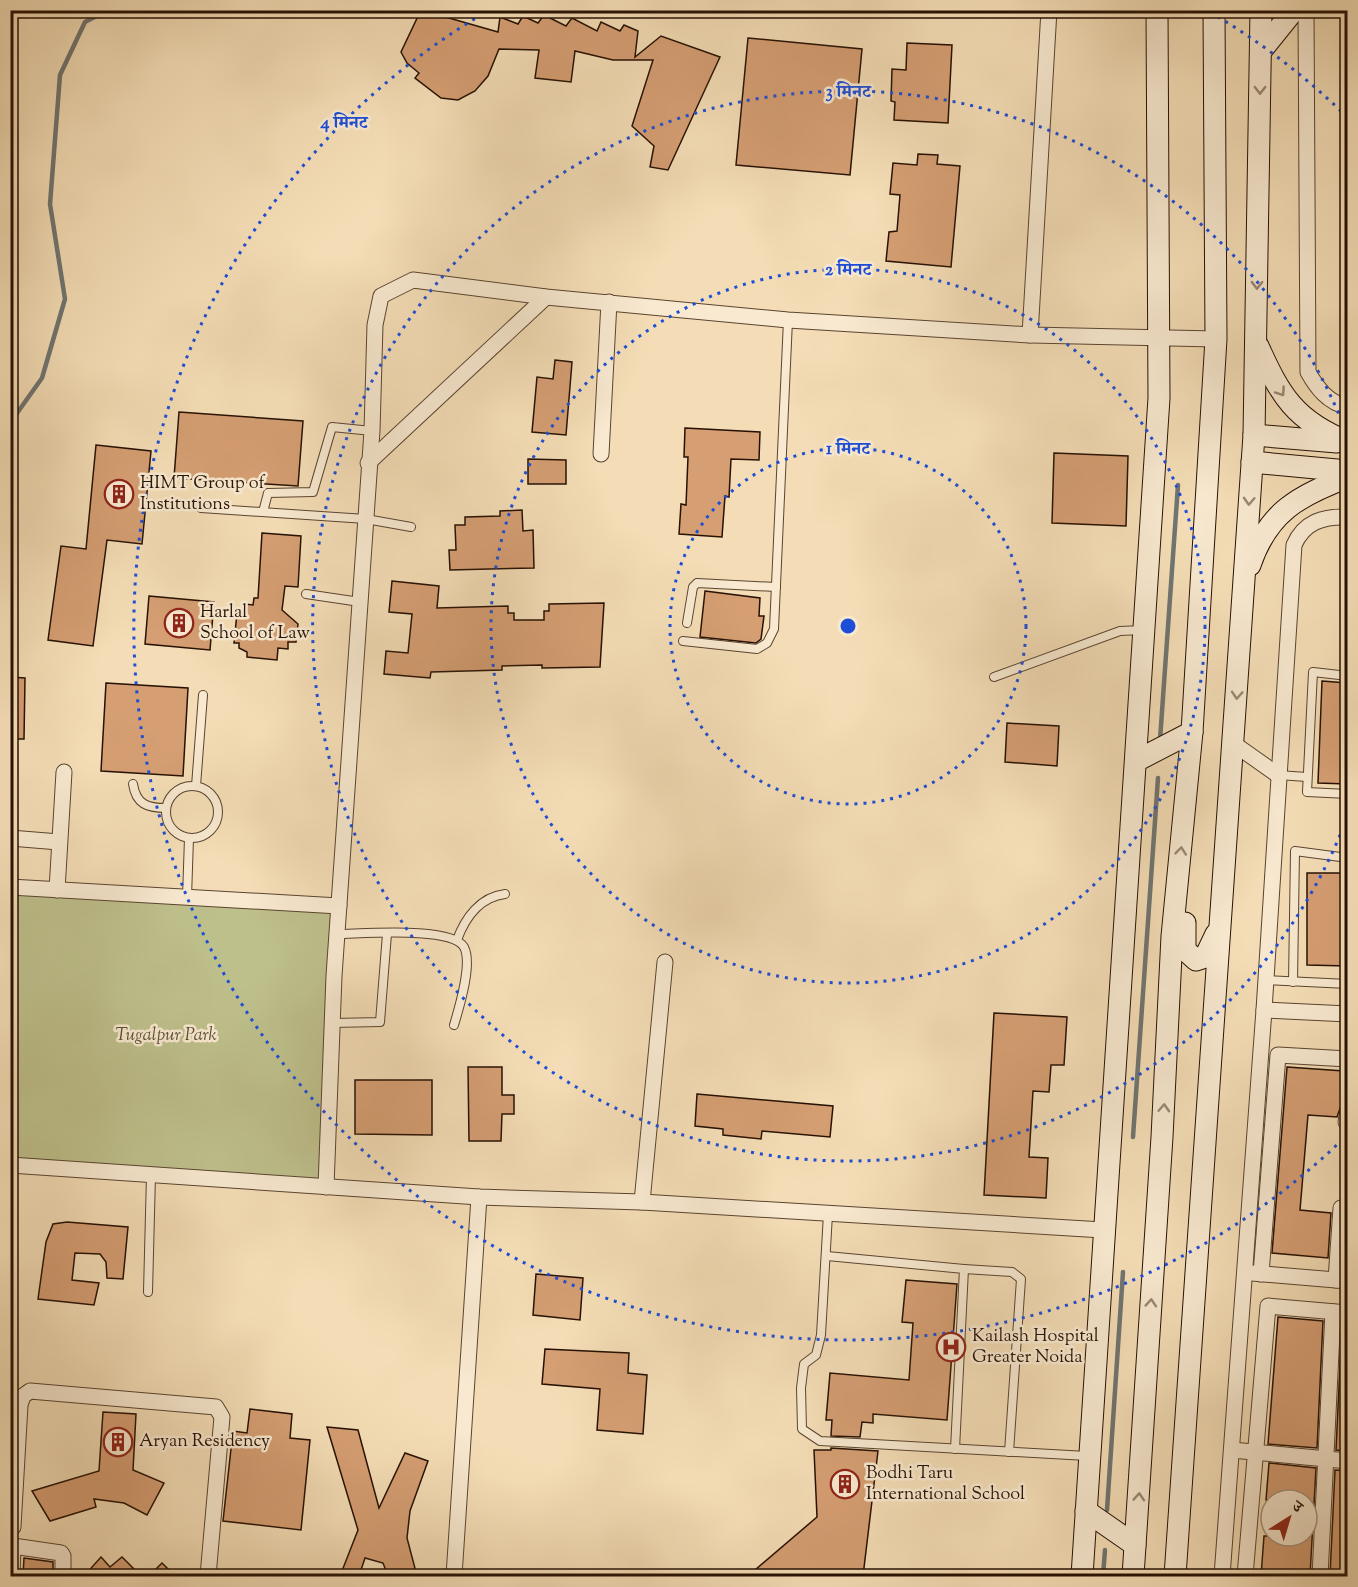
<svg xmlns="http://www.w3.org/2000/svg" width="1358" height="1587" font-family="'Sorts Mill Goudy','Noto Serif Devanagari',serif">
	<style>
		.green { fill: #bec08c; stroke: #726848; stroke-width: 1.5 }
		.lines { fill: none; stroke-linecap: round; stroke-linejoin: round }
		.stream { stroke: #707571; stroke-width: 4.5 }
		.building { fill: #d59e73; stroke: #261104; stroke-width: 1.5 }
		.lane-casing { stroke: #5a4430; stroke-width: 10 }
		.street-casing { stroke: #5a4430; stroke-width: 17 }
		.secondary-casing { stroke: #261104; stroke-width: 23 }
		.lane { stroke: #f8e9d0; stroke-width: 8 }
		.street { stroke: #f8e9d0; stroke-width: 15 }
		.secondary { stroke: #f8e9d0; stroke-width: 21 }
		.oneway { stroke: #9a8874 }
		.ring { fill: none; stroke: #1d4ed8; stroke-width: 3; stroke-dasharray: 3 6 }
		.labels { text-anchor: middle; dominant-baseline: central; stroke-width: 5; stroke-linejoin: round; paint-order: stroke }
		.poi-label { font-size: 18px; fill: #261104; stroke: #f8e9d0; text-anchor: start }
		.park-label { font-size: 18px; font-style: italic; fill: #5b4e34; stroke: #f8e9d0 }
		.centre { fill: #1d4ed8; stroke: #f8e9d0; stroke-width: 3 }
		.ring-label { font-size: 18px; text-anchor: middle; font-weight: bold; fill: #1d4ed8; stroke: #f8e9d0; stroke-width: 5; stroke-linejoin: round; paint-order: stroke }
	</style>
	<rect width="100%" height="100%" fill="#f4ddb6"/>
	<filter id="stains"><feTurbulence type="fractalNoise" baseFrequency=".00333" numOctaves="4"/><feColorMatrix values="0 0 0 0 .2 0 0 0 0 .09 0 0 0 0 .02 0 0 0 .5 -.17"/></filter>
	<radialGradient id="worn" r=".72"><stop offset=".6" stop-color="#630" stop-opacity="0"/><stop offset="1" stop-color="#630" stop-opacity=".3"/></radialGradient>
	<!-- green -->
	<path class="green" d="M 10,887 L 339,906 L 326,1187 L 11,1165 Z"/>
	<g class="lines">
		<!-- stream -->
		<g class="stream">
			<path d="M 10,423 L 42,378 L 65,299 L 50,204 L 60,75 L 85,22 L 108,10"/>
			<path d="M 1160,740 L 1178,485"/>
			<path d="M 1133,1137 L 1158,778"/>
			<path d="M 1107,1510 L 1123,1272"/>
			<path d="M 1103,1576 L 1105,1550"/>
		</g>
	</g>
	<!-- building -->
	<g class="building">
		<path d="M 421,10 L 498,32 L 500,17 L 518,24 L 523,16 L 538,23 L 544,15 L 566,26 L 572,18 L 597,31 L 601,22 L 620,31 L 624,25 L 638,31 L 635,57 L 661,36 L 720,57 L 668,170 L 650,167 L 654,146 L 632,126 L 653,60 L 613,60 L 575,51 L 571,82 L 535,78 L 539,50 L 499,49 L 488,76 L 475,91 L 458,100 L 441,98 L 415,78 L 419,73 L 407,63 L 401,52 Z"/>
		<path d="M 748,38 L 862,49 L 850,175 L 736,165 Z"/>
		<path d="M 907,43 L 952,45 L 948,123 L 894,120 L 895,102 L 891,101 L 892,69 L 906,70 Z"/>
		<path d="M 918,154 L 938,155 L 937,164 L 960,166 L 951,267 L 886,261 L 889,232 L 897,231 L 900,195 L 890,194 L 893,163 L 917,165 Z"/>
		<path d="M 555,360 L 572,362 L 566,435 L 532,432 L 537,377 L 553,379 Z"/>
		<path d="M 179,412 L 303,421 L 298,486 L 174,478 Z"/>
		<path d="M 685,428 L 760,432 L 759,460 L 731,459 L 729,497 L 725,496 L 722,537 L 679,534 L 681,504 L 686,505 L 688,457 L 684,457 Z"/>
		<path d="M 96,445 L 151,451 L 142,544 L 107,540 L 93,646 L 48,640 L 61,546 L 86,549 Z"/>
		<path d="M 1054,453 L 1128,456 L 1126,526 L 1052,523 Z"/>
		<path d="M 528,459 L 566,460 L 566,484 L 528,484 Z"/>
		<path d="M 522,510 L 523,531 L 533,530 L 534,568 L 450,570 L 449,550 L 456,550 L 455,525 L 465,525 L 465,517 L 500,516 L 500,511 Z"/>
		<path d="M 262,533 L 301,536 L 298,587 L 285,586 L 282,610 L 298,624 L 296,642 L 288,642 L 288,649 L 278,648 L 277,660 L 247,657 L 247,652 L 239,648 L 239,643 L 234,643 L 237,613 L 244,613 L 245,604 L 253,605 L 254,598 L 258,598 Z"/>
		<path d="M 392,581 L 439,586 L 437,608 L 508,606 L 508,613 L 514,613 L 514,620 L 544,620 L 544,611 L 549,611 L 549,604 L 604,603 L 600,667 L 542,668 L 542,665 L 502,666 L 502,670 L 431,672 L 430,678 L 384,674 L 386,651 L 408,653 L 412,614 L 389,612 Z"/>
		<path d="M 705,591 L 760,598 L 759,616 L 764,616 L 761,639 L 756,643 L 700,637 Z"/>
		<path d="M 149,596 L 214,602 L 210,650 L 145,644 Z"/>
		<path d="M 10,677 L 25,678 L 24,739 L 10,739 Z"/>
		<path d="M 1322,681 L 1347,683 L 1347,784 L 1318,783 Z"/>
		<path d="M 106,683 L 188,688 L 183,776 L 101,771 Z"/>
		<path d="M 1007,723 L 1059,726 L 1057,766 L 1005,762 Z"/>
		<path d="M 1307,873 L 1347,873 L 1347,966 L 1307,965 Z"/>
		<path d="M 994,1013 L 1067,1017 L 1064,1065 L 1051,1065 L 1049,1092 L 1033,1091 L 1029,1157 L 1048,1158 L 1046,1198 L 984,1195 Z"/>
		<path d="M 468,1067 L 502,1067 L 502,1095 L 514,1095 L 514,1114 L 502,1114 L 501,1141 L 469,1141 Z"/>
		<path d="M 1287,1067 L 1344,1071 L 1342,1103 L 1337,1117 L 1308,1115 L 1300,1210 L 1331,1213 L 1328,1258 L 1272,1253 Z"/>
		<path d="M 355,1080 L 432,1080 L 432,1135 L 355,1134 Z"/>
		<path d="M 697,1094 L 833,1106 L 830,1137 L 762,1131 L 761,1139 L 723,1135 L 723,1129 L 695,1126 Z"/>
		<path d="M 67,1222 L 128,1227 L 123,1279 L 107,1278 L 106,1262 L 100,1254 L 75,1253 L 72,1280 L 99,1283 L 94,1305 L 38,1299 L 46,1242 L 53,1224 Z"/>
		<path d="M 536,1274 L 583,1278 L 580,1320 L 533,1315 Z"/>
		<path d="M 906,1280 L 957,1284 L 947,1420 L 873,1414 L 873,1423 L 862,1422 L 860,1437 L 831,1436 L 832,1420 L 826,1420 L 830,1373 L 909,1380 L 913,1323 L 902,1322 Z"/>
		<path d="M 1278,1317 L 1323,1321 L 1317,1448 L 1268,1444 Z"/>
		<path d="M 1342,1322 L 1347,1323 L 1347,1451 L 1336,1450 Z"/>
		<path d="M 545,1349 L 629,1353 L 628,1373 L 647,1375 L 643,1434 L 597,1430 L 600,1389 L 542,1384 Z"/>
		<path d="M 250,1409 L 292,1414 L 290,1438 L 310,1440 L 301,1530 L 223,1521 L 233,1431 L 247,1433 Z"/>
		<path d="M 103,1412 L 136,1414 L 133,1470 L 164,1483 L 147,1515 L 124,1503 L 94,1499 L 96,1507 L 50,1521 L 32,1491 L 99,1471 Z"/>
		<path d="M 327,1427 L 358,1430 L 379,1508 L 405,1453 L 428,1461 L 410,1511 L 407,1538 L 417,1576 L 388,1576 L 383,1563 L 365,1558 L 359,1576 L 340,1576 L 358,1530 Z"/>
		<path d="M 831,1448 L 878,1451 L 863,1576 L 748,1576 L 817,1517 L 814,1450 L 831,1450 Z"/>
		<path d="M 1269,1463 L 1316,1468 L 1310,1576 L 1261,1576 L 1264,1536 L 1307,1536 L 1307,1500 L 1266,1500 Z"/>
		<path d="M 1335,1470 L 1347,1471 L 1347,1576 L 1330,1576 Z"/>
		<path d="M 101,1557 L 110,1567 L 122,1557 L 141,1576 L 84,1576 Z"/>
		<path d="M 24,1558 L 53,1562 L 53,1576 L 23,1576 Z"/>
		<path d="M 162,1563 L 175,1576 L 149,1576 Z"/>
	</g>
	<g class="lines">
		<!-- lane casing -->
		<g class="lane-casing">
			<g id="lane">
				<path d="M 201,508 L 366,519 L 411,527"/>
				<path d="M 263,512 L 268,493 L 313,492 L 332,427 L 372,431"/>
				<path d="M 306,594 L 360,602"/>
				<path d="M 687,623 L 693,587 L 697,583 L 776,587"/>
				<path d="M 683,641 L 757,649 L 767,643 L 774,629 L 788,320"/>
				<path d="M 1348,676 L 1313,672 L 1307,792 L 1348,794"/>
				<path d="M 994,677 L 1120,631 L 1143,630"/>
				<path d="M 1278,775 L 1307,777"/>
				<path d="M 133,784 C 136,804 147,808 166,808"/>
				<circle cx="192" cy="812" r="26"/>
				<path d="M 196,786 L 203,695"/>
				<path d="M 187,897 L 189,838"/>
				<path d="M 337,934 C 361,934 452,926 464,947 C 473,964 459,1008 454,1025"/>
				<path d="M 457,940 C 465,918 480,897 505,894"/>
				<path d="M 1265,980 L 1348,984"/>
				<path d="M 1293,982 L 1295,851 L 1348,858"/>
				<path d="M 332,1023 L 380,1022 L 387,934"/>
				<path d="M 828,1214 L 821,1335 L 816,1355 L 804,1364 L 801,1388 L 802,1429 L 820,1441 L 1087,1456"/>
				<path d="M 827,1256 L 964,1269 L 955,1449"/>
				<path d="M 964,1269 L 1012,1272 L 1021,1279 L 1009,1452"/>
				<path d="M 148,1292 L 151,1175"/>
			</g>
		</g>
		<!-- street casing -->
		<g class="street-casing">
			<g id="street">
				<path d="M 1306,10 L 1308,372 C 1317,388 1328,403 1348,407"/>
				<path d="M 1030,335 L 1049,10"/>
				<path d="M 601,454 L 609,302"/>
				<path d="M 368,463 L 546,297"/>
				<path d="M 1234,744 L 1278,775"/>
				<path d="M 10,838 L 59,842"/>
				<path d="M 10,887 L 339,906"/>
				<path d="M 57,890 L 64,772"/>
				<path d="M 1264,1010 L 1348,1014"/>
				<path d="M 1346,1122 L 1348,1110"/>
				<path d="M 10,1165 L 479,1197 L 642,1202 L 1103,1230"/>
				<path d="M 326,1187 L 334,976 L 372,431 L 375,325 L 381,296 L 413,280 L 546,297 L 788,320 L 1030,335 L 1216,339"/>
				<path d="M 642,1202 L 665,962"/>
				<path d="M 1252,1273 L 1348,1281"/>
				<path d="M 1261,1274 L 1278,1055 L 1348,1059"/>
				<path d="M 1336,1280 L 1341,1208"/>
				<path d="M 1232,1450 L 1348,1461"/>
				<path d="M 13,1527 L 20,1405 L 23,1396 L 30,1391 L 216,1407 L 222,1417 L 208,1576"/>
				<path d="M 12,1576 L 13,1546 L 61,1553 L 63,1556 L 63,1576"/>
				<path d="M 454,1576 L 479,1197"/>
				<path d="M 1222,1576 L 1264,1010 L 1294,545 C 1304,522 1323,516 1348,517"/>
				<path d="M 1245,1576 L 1268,1306 L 1348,1313"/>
				<path d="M 1320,1576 L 1333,1312"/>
			</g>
		</g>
		<!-- secondary casing -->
		<g class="secondary-casing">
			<g id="secondary">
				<path d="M 1261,51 L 1294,10"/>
				<path d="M 1258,346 C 1280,395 1295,421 1348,442"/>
				<path d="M 1254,435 L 1337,442"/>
				<path d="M 1252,462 L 1348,471"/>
				<path d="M 1250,565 C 1268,512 1298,496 1348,477"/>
				<path d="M 1136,761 L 1192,732"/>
				<path d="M 1185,923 L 1185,950 L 1196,960 L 1205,957 L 1216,934"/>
				<path d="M 1086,1511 L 1135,1545"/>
				<path d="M 1082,1576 L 1159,398 L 1157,10"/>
				<path d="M 1133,1576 L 1162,1137 L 1172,936 L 1192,732 L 1216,339 L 1214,10"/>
				<path d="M 1175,1576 L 1254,435 L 1261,10"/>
			</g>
		</g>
		<!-- lane -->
		<use href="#lane" class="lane"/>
		<!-- street -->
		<use href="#street" class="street"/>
		<!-- secondary -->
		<use href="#secondary" class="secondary"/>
	</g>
	<!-- one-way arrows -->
	<defs><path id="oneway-chevron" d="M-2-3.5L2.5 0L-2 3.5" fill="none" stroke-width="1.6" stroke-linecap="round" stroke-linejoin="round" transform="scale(1.5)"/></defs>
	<g class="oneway">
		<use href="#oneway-chevron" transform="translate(1260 90) rotate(91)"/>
		<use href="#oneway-chevron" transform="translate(1257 285) rotate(91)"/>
		<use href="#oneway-chevron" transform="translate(1281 392) rotate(56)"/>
		<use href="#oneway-chevron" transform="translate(1249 501) rotate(93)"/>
		<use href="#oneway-chevron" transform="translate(1237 695) rotate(94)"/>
		<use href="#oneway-chevron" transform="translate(1181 851) rotate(-84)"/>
		<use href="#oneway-chevron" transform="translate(1164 1108) rotate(-87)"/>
		<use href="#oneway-chevron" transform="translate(1151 1303) rotate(-86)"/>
		<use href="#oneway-chevron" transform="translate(1139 1497) rotate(-86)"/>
	</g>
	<!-- distance rings -->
	<g class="ring">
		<circle cx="848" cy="626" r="178"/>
		<circle cx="848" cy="626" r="357"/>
		<path d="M1347 818A535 535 0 1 1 1347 434"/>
		<path d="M1343 1139A713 713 0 1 1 486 12M1210 12A713 713 0 0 1 1343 113"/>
	</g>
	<!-- icons -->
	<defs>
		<g id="building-ring" transform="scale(1.5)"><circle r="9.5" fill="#f8e9d0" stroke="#8f2418" stroke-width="1.5"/><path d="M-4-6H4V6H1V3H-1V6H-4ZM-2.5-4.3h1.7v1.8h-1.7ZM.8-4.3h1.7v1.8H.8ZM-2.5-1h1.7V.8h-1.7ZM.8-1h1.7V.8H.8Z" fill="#8f2418"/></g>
		<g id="hospital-ring" transform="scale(1.5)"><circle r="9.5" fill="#f8e9d0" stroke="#8f2418" stroke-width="1.5"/><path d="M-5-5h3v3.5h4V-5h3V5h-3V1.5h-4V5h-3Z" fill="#8f2418"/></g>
	</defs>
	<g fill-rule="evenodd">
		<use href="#building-ring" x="119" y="494"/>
		<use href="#building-ring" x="179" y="623"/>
		<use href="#hospital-ring" x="951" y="1347"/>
		<use href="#building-ring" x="118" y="1442"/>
		<use href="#building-ring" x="845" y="1484"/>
	</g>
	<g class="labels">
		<!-- poi labels -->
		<g class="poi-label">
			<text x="140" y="484">HIMT Group of<tspan x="140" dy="21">Institutions</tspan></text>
			<text x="200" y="613">Harlal<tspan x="200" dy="21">School of Law</tspan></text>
			<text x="972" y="1337">Kailash Hospital<tspan x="972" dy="21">Greater Noida</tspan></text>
			<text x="139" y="1442">Aryan Residency</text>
			<text x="866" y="1474">Bodhi Taru<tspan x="866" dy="21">International School</tspan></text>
		</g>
		<!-- park labels -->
		<g class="park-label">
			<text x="166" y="1036">Tugalpur Park</text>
		</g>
	</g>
	<circle cx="848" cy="626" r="9" class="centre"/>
	<g class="ring-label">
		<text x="848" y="97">3 मिनट</text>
		<text x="344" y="128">4 मिनट</text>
		<text x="848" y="275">2 मिनट</text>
		<text x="848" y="454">1 मिनट</text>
	</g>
	<!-- margin -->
	<rect width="1358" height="1587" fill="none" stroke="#f4ddb6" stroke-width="36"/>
	<rect x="12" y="12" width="1334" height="1563" fill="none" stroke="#261104" stroke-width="3"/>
	<rect x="18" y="18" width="1322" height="1551" fill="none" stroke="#261104" stroke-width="1.5"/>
	<!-- north arrow -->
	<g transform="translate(1289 1518) rotate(37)"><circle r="28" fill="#f8e9d0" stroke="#a4937e" stroke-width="1.5"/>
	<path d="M0-4.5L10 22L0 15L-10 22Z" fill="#8f2418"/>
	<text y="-9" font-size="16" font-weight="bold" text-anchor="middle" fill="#261104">उ</text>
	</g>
	<rect width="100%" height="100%" filter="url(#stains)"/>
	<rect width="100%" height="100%" fill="url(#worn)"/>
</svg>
